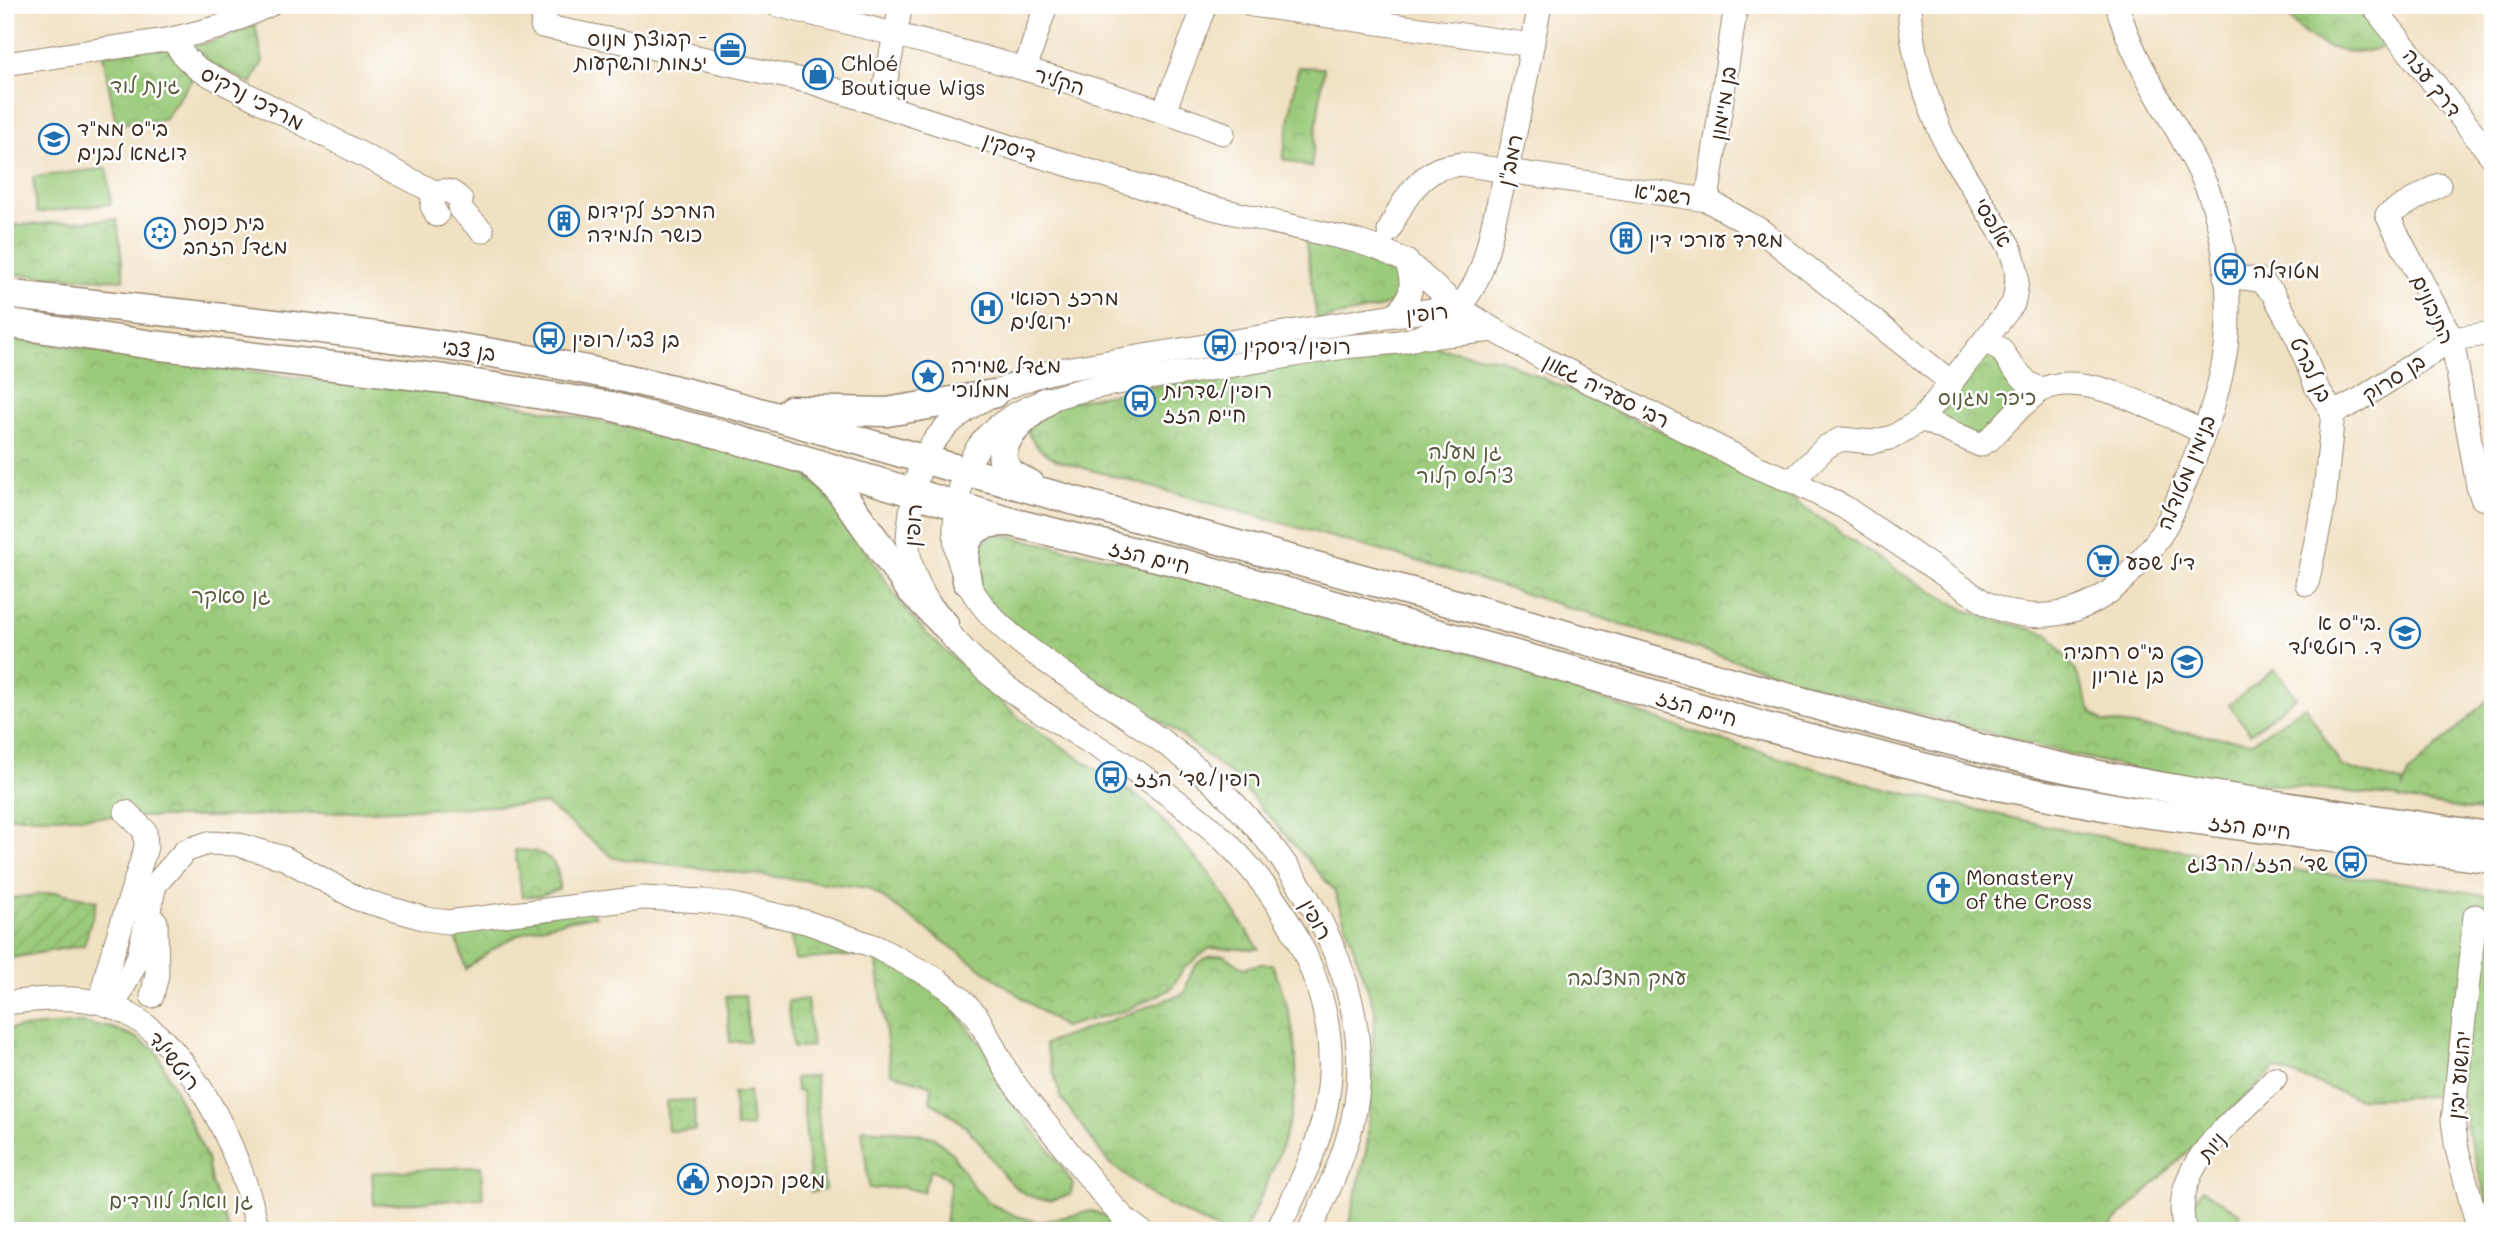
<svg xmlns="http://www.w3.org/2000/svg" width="2498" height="1236" font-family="Mali,'Playpen Sans Hebrew',sans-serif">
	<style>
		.grass { fill: #9bcb7a; stroke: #6b7a4c; stroke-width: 2 }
		.park { fill: url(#park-crowns); stroke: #6b7a4c; stroke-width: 2 }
		.garden { fill: url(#garden-furrows); stroke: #6b7a4c; stroke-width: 2 }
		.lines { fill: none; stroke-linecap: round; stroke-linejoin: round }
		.minor-casing { stroke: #968670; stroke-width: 25 }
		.major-casing { stroke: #968670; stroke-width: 31 }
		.minor { stroke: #fff; stroke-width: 23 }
		.major { stroke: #fff; stroke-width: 28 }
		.labels { text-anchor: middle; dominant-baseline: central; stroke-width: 5; stroke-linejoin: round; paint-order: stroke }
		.poi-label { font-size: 21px; fill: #3b2a1e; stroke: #fff; text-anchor: start }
		.street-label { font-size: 21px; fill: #3b2a1e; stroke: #fff }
		.park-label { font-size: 21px; fill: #585a3a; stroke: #fff }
	</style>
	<defs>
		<pattern id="park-crowns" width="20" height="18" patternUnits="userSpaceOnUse" patternTransform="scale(1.75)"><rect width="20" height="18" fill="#9bcb7a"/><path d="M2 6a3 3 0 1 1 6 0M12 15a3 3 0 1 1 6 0" fill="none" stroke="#86ae69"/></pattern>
		<pattern id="garden-furrows" width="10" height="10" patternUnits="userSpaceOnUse" patternTransform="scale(1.75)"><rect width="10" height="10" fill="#9bcb7a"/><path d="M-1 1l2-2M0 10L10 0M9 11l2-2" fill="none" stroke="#86ae69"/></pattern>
	</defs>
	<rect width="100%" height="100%" fill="#fff"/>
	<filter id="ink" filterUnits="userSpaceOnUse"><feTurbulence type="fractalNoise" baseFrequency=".0143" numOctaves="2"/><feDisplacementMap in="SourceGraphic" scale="14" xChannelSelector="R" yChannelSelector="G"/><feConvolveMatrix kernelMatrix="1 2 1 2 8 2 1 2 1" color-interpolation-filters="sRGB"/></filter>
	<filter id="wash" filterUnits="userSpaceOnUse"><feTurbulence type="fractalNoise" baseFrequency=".00686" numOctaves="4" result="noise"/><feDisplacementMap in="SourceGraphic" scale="28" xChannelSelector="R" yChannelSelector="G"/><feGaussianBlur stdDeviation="1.57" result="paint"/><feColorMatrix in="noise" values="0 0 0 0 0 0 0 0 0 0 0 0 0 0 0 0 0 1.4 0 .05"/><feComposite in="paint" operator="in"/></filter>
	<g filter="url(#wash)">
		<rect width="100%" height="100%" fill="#f1e1c3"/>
		<!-- grass -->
		<g class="grass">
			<path d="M 107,168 L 111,204 L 37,213 L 33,177 Z"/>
			<path d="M 2275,669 L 2296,697 L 2250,733 L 2229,705 Z"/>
			<path d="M 481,1166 L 483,1198 L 374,1205 L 372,1173 Z"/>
			<path d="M 2202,1189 L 2240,1214 L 2230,1231 L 2205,1231 L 2186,1217 Z"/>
		</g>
		<!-- park -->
		<g class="park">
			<path d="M 2282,5 L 2355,5 L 2389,45 C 2345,62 2304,46 2282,5 Z"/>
			<path d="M 255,25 L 263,61 L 251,84 L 206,61 L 192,47 L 221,39 Z"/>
			<path d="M 165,45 L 193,78 L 164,120 L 116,124 L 103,55 Z"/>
			<path d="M 1298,67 L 1324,68 L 1311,168 L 1283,159 Z"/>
			<path d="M 117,219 L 124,280 L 5,274 L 5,226 Z"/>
			<path d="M 1305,237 L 1396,262 L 1398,288 L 1393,302 L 1378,308 L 1317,320 Z"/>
			<path d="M 5,338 L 266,374 L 475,396 L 746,452 L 801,469 L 821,489 L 842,516 L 902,605 L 924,631 L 1019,718 L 1147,803 L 1209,873 L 1259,949 L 1210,948 L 1184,968 L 1171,989 L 1127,1010 L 1063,1027 L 869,888 L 614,858 L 546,804 L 209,817 L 5,817 Z"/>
			<path d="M 1431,347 L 1500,359 L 1697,447 L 1782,492 L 1894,569 L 1969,612 L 2048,634 L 2075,669 L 2091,711 L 2103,722 L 2252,742 L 2305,706 L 2342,767 L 2402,782 L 2403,788 L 2408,774 L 2493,695 L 2493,814 L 2399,799 L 2399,797 L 2144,772 L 2046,748 L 1819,687 L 1443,568 L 1059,461 C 1044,453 1034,447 1027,430 L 1051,405 L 1212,376 Z"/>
			<path d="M 1986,349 C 2003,361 2007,381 2025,391 L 1982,437 L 1932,419 L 1949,405 Z"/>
			<path d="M 999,534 L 1352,611 L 1684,729 L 1878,787 L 2075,832 L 2294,870 L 2406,883 L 2493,896 L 2493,1223 L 2468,1133 L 2461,1095 L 2359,1099 L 2275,1068 L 2105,1231 L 1347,1231 L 1367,1147 L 1375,1011 L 1334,890 L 1233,776 L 1175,731 L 1001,616 L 980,590 L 973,564 L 979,544 L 987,538 Z"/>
			<path d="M 515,850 C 543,849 561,859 559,889 L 539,896 L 522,896 Z"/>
			<path d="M 586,907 L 596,916 C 536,925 514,931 466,969 L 456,937 L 474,928 Z"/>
			<path d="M 768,919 L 884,951 L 947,1000 L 988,1053 L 1004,1091 L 1017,1110 L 1050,1150 L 1073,1184 L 1070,1195 C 1063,1196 1055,1200 1049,1200 C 1011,1199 996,1162 977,1139 C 964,1123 949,1112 930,1102 L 932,1086 L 891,1073 L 876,954 L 795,960 L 790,933 L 763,933 Z"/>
			<path d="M 1224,955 L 1243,968 L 1261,964 L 1272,964 C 1318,1074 1293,1129 1245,1231 L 1220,1231 L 1155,1198 L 1109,1163 L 1061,1098 L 1045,1044 L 1185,993 C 1191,969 1195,956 1224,955 Z"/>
			<path d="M 745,995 L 749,1041 L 730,1042 L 726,996 Z"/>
			<path d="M 807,999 L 812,1046 L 793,1048 L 788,1001 Z"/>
			<path d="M 82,1023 L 112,1028 L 133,1036 L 156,1050 L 207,1158 L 211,1182 L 229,1231 L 5,1231 L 5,1029 Z"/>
			<path d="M 815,1076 L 825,1190 L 811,1192 L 802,1091 L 796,1091 L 795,1078 Z"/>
			<path d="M 749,1091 L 752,1127 L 736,1128 L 733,1093 Z"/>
			<path d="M 694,1100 L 695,1130 L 668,1131 L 666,1101 Z"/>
			<path d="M 862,1129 L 909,1132 L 933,1137 L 951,1152 L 975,1189 L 991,1204 L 1016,1216 L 1040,1222 L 1092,1211 L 1109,1217 L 1118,1231 L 944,1231 L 951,1180 L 931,1169 L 923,1192 L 901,1187 L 869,1189 Z"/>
		</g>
		<!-- garden -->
		<path class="garden" d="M 57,892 L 97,901 L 84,945 L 5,959 L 5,899 Z"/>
	</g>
	<g filter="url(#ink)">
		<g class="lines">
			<!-- minor casing -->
			<g class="minor-casing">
				<g id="minor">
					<path d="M 547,5 L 542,26 L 679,53 L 811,82 L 1023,151 L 1213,208 L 1356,241 L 1380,249 L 1406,261 L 1458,307 L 1494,330 L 1546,360 L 1759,468 L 1792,481 L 1844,507 L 1984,602 C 2031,627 2088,616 2125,578 C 2137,565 2150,552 2159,537 C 2168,524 2174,509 2180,494 C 2198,452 2220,394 2226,348 C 2232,298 2225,226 2204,181 C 2176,121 2135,69 2117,5"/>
					<path d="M 777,5 C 927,42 1078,79 1223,133"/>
					<path d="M 1252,5 L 1532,45"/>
					<path d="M 2372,5 L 2493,158"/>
					<path d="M 172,39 L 185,57 L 198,69 L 434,192"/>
					<path d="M 5,64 L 172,39 L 220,27 L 269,5"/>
					<path d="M 1025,69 L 1046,5"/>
					<path d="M 881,104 L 901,5"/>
					<path d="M 1164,111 L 1205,5"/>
					<path d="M 2439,185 L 2387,215 L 2452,339 L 2478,486 L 2482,498 L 2493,501"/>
					<path d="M 1707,200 L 1736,5"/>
					<path d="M 437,215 L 432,206 L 434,192 C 447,189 452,191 461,200 L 460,209 L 482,231"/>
					<path d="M 1389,231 C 1399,208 1413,181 1438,169 C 1444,166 1453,166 1460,164 L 1707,200 L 1760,230 L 1952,383"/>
					<path d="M 2225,276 L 2260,280 L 2273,293 L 2298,339 L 2316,386 L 2333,413 L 2324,503 L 2307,584"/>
					<path d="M 1394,315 C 1413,300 1415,283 1406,261"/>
					<path d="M 1427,337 L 1494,330"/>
					<path d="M 1984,341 L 2001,349 L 2011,365 L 2028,383 L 2041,390"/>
					<path d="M 2333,413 L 2359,400 L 2452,339 L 2493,333"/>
					<path d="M 1922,419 L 1980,445 L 1989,440 C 2005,424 2021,404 2040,391 C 2080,366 2163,414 2203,432"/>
					<path d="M 1792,481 L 1826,447 L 1841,439 L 1872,442 L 1893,437 L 1922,419 L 2013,304 C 2019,281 2018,266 2008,244 L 1947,147 C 1927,102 1911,55 1909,5"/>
					<path d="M 2475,916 L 2453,1121 L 2457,1149 L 2479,1231"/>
					<path d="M 152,996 L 157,975 L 156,922"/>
					<path d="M 100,1002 L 108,968 L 146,847 L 145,831 L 126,812"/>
					<path d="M 5,1003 C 34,1000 73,995 101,1003 C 186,1025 242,1153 258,1231"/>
					<path d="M 113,1007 L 138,958 L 155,885 L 185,851 L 208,843 L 236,844 L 284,858 L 358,899 L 426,919 L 447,922 L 642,898 L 705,901 L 733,905 L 806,922 L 876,947 L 936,979 L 961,999 L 977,1016 L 1009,1076 L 1025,1098 L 1109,1202 L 1125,1219 L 1141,1231"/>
					<path d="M 1277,1231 C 1300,1185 1324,1138 1329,1087 C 1339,996 1289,904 1226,842 C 1200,817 1171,796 1141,775 C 1082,734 1014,702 964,650 C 939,624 907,578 908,541 C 908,531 910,521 911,512 C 914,492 917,470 927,452 C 952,407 1018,378 1065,369 L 1394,315 L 1458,307"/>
					<path d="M 1309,1231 C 1331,1186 1354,1137 1358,1087 C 1369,948 1263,811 1155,736 C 1128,717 1100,699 1073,680 C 1021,644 956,604 955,532 C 954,500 966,456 990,433 C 1037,387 1140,380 1203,370 C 1250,363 1297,354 1345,347 C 1378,343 1422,346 1447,321 C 1459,309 1471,293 1478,277 C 1487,258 1490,236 1495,216 C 1514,147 1526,76 1540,5"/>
					<path d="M 2185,1231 C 2167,1165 2237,1120 2275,1078"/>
				</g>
			</g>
			<!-- major casing -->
			<g class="major-casing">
				<g id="major">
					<path d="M 5,294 C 209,318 414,333 615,376 C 732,401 846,438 961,470 C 1126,516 1291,558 1456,604 C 1641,655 1825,711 2012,756 C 2170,794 2333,812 2493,837"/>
					<path d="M 5,323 L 153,345 L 445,379 L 610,406 L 722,435 L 1011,522 L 1181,563 L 1585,674 L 1762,726 L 1993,785 L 2130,811 L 2493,859"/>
					<path d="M 791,410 L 887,412 L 993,394"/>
					<path d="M 814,466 L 838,488 L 910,589 L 944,624"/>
					<path d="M 1030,484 C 1022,480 1012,476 1007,469 C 989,444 1029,414 1046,401"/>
					<path d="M 967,581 C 960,545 966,521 1007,522"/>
				</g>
			</g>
			<!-- minor -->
			<use href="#minor" class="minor"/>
			<!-- major -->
			<use href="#major" class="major"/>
		</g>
	</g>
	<!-- icons -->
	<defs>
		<g id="office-ring" transform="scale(1.575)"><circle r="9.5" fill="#fff" stroke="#1f6fb2" stroke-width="1.5"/><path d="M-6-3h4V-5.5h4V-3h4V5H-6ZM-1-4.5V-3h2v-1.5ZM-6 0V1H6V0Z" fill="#1f6fb2"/></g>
		<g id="shop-ring" transform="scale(1.575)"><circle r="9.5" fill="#fff" stroke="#1f6fb2" stroke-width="1.5"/><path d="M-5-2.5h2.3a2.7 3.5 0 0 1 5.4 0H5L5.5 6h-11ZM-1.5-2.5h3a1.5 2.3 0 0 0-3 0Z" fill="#1f6fb2"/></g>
		<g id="school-ring" transform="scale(1.575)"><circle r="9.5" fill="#fff" stroke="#1f6fb2" stroke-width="1.5"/><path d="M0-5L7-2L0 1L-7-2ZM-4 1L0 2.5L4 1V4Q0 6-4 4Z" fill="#1f6fb2"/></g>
		<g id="building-ring" transform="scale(1.575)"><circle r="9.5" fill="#fff" stroke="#1f6fb2" stroke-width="1.5"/><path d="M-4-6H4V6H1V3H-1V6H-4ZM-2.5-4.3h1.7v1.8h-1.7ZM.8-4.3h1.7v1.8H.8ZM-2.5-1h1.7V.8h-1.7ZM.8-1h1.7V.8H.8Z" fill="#1f6fb2"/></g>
		<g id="synagogue-ring" transform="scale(1.575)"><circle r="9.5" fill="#fff" stroke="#1f6fb2" stroke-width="1.5"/><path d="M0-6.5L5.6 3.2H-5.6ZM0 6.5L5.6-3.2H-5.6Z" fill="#1f6fb2"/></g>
		<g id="bus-ring" transform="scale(1.575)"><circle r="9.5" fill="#fff" stroke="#1f6fb2" stroke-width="1.5"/><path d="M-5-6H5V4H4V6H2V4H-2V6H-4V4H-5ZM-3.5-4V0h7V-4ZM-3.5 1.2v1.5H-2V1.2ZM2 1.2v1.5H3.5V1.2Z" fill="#1f6fb2"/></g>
		<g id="hospital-ring" transform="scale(1.575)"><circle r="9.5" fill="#fff" stroke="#1f6fb2" stroke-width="1.5"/><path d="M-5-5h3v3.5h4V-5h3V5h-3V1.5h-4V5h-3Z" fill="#1f6fb2"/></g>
		<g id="sight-ring" transform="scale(1.575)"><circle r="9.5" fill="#fff" stroke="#1f6fb2" stroke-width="1.5"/><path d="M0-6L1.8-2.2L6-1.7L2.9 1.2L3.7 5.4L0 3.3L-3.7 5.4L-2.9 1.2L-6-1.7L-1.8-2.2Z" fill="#1f6fb2"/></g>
		<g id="supermarket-ring" transform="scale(1.575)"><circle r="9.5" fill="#fff" stroke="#1f6fb2" stroke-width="1.5"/><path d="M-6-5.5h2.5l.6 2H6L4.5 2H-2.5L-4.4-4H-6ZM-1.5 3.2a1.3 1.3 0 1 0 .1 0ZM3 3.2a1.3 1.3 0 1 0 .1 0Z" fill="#1f6fb2"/></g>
		<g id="church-ring" transform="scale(1.575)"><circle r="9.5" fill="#fff" stroke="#1f6fb2" stroke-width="1.5"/><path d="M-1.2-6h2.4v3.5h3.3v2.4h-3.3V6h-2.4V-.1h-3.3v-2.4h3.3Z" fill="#1f6fb2"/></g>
		<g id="civic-ring" transform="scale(1.575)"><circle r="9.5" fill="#fff" stroke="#1f6fb2" stroke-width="1.5"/><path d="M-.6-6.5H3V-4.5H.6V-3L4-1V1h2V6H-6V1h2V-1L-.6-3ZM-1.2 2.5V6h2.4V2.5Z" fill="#1f6fb2"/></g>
	</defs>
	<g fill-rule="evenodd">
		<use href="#office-ring" x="730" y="49"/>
		<use href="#shop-ring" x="818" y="74"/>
		<use href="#school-ring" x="54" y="139"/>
		<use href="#building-ring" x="564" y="221"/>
		<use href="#synagogue-ring" x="160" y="233"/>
		<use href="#building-ring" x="1626" y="238"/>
		<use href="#bus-ring" x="2230" y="269"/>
		<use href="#hospital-ring" x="987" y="308"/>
		<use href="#bus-ring" x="549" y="338"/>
		<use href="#bus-ring" x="1220" y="345"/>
		<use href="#sight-ring" x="928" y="376"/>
		<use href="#bus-ring" x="1140" y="401"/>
		<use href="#supermarket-ring" x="2103" y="561"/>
		<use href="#school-ring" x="2405" y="633"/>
		<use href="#school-ring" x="2187" y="662"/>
		<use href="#bus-ring" x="1111" y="777"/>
		<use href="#bus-ring" x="2351" y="862"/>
		<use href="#church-ring" x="1943" y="888"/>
		<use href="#civic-ring" x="693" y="1179"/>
	</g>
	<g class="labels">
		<!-- poi labels -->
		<g class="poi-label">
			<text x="707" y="37" text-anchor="end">קבוצת מנוס -<tspan x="707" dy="24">יזמות והשקעות</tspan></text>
			<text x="841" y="62">Chloé<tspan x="841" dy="24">Boutique Wigs</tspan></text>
			<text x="77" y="127">בי"ס ממ"ד<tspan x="77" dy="24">דוגמא לבנים</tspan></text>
			<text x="587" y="209">המרכז לקידום<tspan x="587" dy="24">כושר הלמידה</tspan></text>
			<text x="183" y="221">בית כנסת<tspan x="183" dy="24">מגדל הזהב</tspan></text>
			<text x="1649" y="238">משרד עורכי דין</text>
			<text x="2253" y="269">מטודלה</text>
			<text x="1010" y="296">מרכז רפואי<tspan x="1010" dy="24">ירושלים</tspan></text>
			<text x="572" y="338">בן צבי/רופין</text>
			<text x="1243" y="345">רופין/דיסקין</text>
			<text x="951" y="364">מגדל שמירה<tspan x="951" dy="24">ממלוכי</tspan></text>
			<text x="1163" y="389">רופין/שדרות<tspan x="1163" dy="24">חיים הזז</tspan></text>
			<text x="2126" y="561">דיל שפע</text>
			<text x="2382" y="621" text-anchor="end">בי"ס א.<tspan x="2382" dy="24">ד. רוטשילד</tspan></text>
			<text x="2164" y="650" text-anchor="end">בי"ס רחביה<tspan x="2164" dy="24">בן גוריון</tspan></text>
			<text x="1134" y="777">רופין/שד׳ הזז</text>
			<text x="2328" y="862" text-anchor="end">שד׳ הזז/הרצוג</text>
			<text x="1966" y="876">Monastery<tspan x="1966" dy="24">of the Cross</tspan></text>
			<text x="716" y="1179">משכן הכנסת</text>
		</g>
		<!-- street labels -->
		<g class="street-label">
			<text transform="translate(1060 80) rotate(17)">הקליר</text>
			<text transform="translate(2433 82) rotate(52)">דרך עזה</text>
			<text transform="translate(253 97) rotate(28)">מרדכי נרקיס</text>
			<text transform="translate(1722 103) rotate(-81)">בן מיימון</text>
			<text transform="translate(1010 146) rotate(18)">דיסקין</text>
			<text transform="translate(1509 160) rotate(-78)">רמב"ן</text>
			<text transform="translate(1663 193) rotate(8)">רשב"א</text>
			<text transform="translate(1994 222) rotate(59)">אלפסי</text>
			<text transform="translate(2434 309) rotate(65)">התיבונים</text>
			<text transform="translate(1427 312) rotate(-6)">רופין</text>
			<text transform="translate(469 349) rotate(8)">בן צבי</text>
			<text transform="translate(2312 369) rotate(64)">בן לברט</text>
			<text transform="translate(2393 377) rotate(-33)">בן סרוק</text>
			<text transform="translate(1607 390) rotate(27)">רבי סעדיה גאון</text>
			<text transform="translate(2185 472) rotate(-68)">בנימין מטודלה</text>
			<text transform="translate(912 525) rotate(-86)">רופין</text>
			<text transform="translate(1150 556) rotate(14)">חיים הזז</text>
			<text transform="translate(1697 707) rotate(16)">חיים הזז</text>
			<text transform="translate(2250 826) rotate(7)">חיים הזז</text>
			<text transform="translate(1317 919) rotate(61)">רופין</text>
			<text transform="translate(175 1060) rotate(51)">רוטשילד</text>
			<text transform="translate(2458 1075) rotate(-85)">יהושוע יבין</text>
			<text transform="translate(2211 1146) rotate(-50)">ניות</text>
		</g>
		<!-- park labels -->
		<g class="park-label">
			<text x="145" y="84">גינת לוד</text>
			<text x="1987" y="396">כיכר מגנוס</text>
			<text x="1465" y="450">גן מעלה<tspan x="1465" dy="24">צ'רלס קלור</tspan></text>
			<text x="231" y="594">גן סאקר</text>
			<text x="1627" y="976">עמק המצלבה</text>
			<text x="181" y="1199">גן וואהל לוורדים</text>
		</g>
	</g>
	<!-- margin -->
	<rect width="2498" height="1236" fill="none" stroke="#fff" stroke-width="28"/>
</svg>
